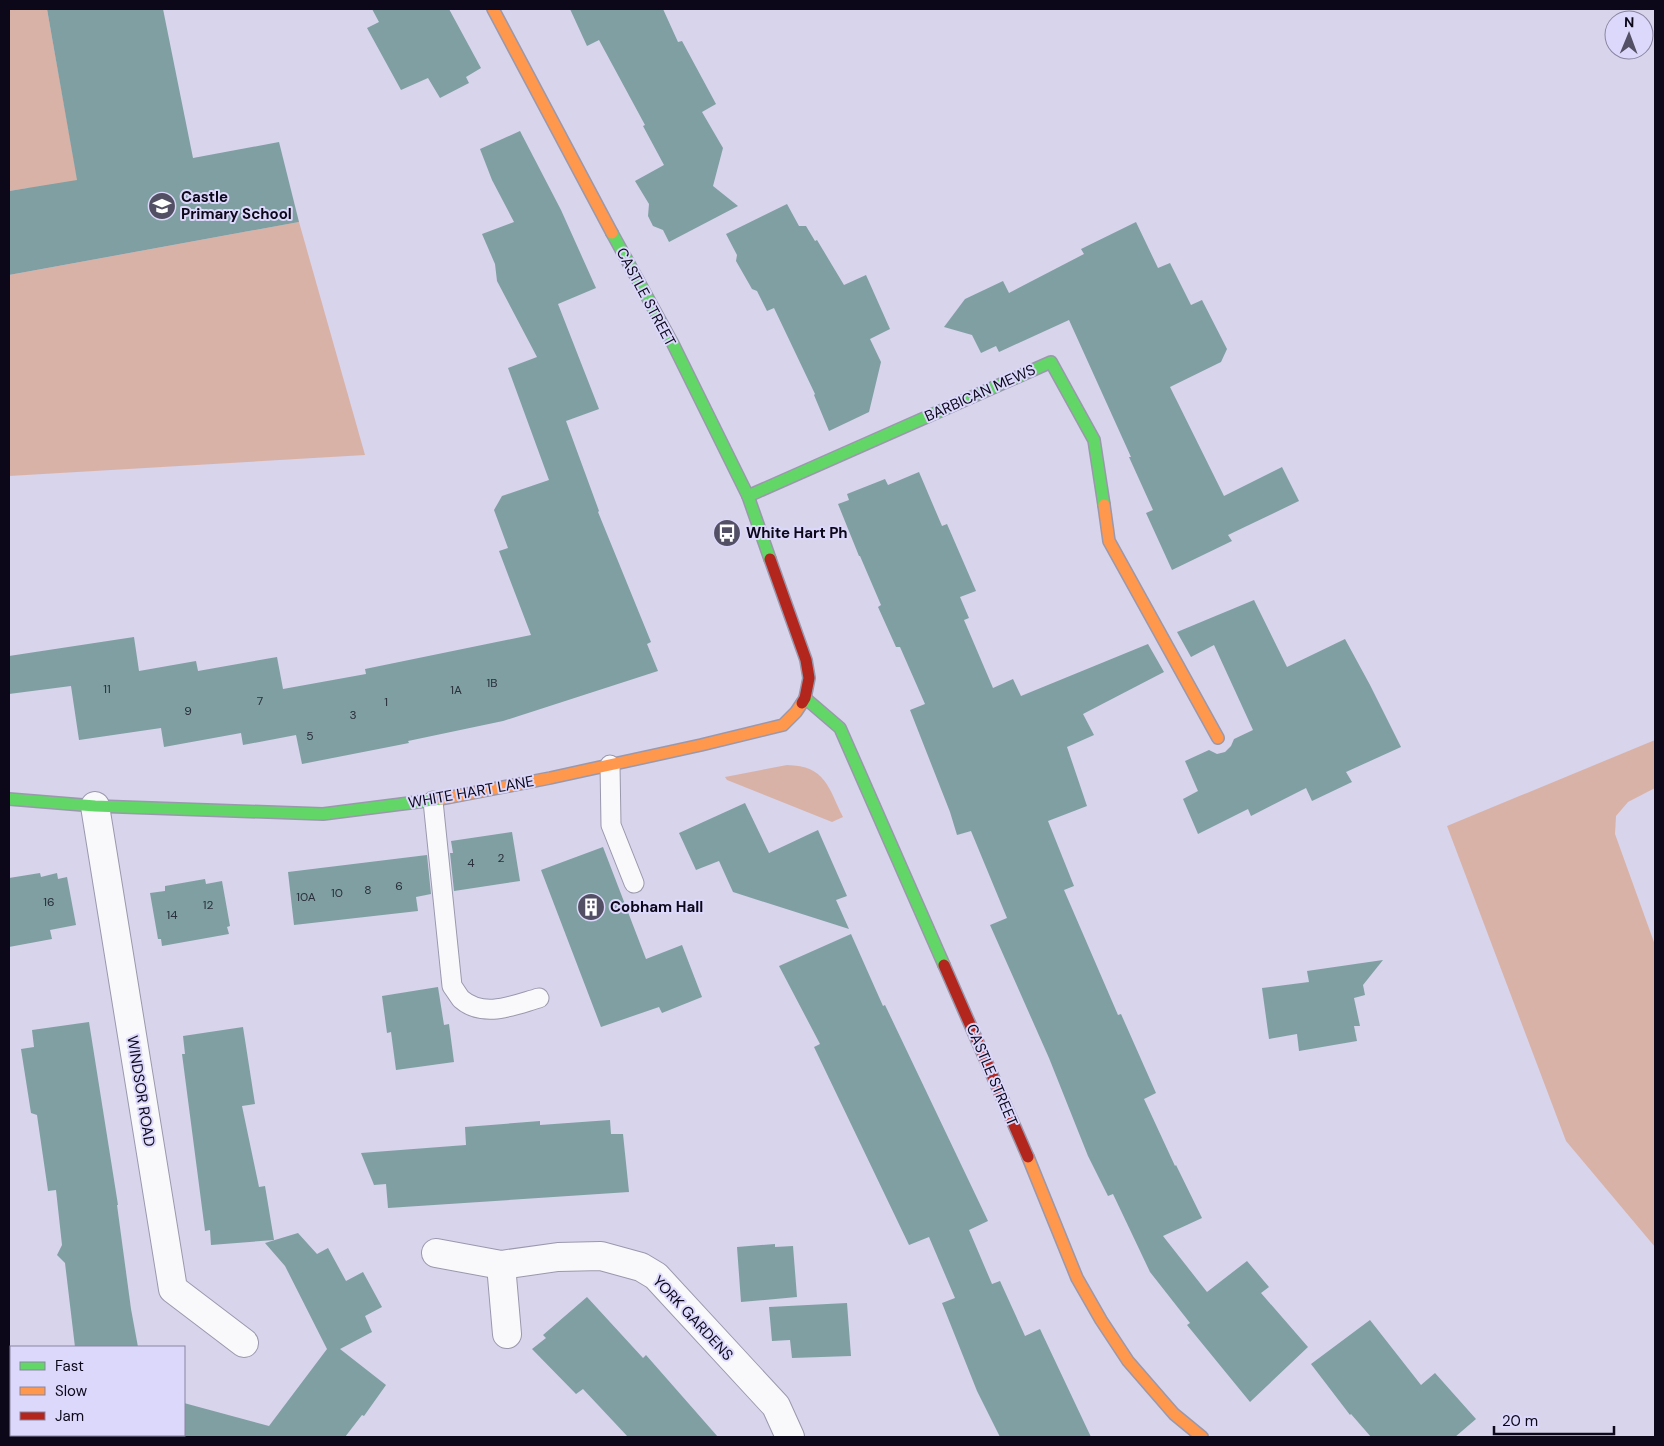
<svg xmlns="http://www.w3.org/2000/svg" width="1664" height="1446" font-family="'DM Sans',sans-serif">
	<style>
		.green { fill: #d9b2a7 }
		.building { fill: #809fa2 }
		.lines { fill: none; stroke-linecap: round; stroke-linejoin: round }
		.lane-casing { stroke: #9a98ac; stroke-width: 21 }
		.street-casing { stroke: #9a98ac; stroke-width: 30 }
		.fast-casing { stroke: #9a98ac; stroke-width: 14 }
		.slow-casing { stroke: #9a98ac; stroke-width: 14 }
		.jam-casing { stroke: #9a98ac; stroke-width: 14 }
		.lane { stroke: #f9f9fc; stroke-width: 19 }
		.street { stroke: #f9f9fc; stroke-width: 28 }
		.fast { stroke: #63d668; stroke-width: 11 }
		.slow { stroke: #ff974d; stroke-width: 11 }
		.jam { stroke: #b3261e; stroke-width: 11 }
		.labels { text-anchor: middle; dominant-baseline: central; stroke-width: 4; stroke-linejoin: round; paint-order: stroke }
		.number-label { font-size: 12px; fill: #292e3c }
		.poi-label { font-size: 15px; font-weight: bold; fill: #0c081a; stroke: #dcd8fb; text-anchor: start }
		.street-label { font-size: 15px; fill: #0c081a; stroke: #dcd8fb }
	</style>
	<rect width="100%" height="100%" fill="#d7d4ec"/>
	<!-- green -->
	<g class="green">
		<path d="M 9,9 L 47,9 L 76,172 L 111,167 L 31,201 L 28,188 L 9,191 Z"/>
		<path d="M 299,222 L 365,455 L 9,476 L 9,275 Z"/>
		<path d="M 1655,740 L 1655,788 L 1628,802 L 1616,816 L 1615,834 L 1655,945 L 1655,1247 L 1566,1141 L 1447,826 Z"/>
		<path d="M 787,765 C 826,766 828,787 843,817 L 832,822 L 727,780 L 725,777 Z"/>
	</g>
	<!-- building -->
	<g class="building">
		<path d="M 47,9 L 163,9 L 193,158 L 279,142 L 299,222 L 9,275 L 9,191 L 77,180 Z"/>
		<path d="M 372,9 L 449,9 L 481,68 L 466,77 L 469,83 L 440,98 L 428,78 L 401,90 L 367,28 L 379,22 Z"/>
		<path d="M 570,9 L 663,9 L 678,42 L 682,41 L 716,104 L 702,112 L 723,148 L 713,186 L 738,206 L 669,242 L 663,230 L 653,226 L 648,216 L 649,204 L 635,181 L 664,165 L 643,126 L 645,125 L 599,40 L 587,46 Z"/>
		<path d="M 520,131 L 561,210 L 596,288 L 558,304 L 599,409 L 566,421 L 599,511 L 598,512 L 651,642 L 647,644 L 658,671 L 503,721 L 408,741 L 409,743 L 302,764 L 296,735 L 243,745 L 241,733 L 164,747 L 161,728 L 79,740 L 71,686 L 9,694 L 9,656 L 134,637 L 139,671 L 196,661 L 198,671 L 277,657 L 283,689 L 366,674 L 365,669 L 531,635 L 499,551 L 508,548 L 494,510 L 502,496 L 549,480 L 508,368 L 537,357 L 497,281 L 495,264 L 482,234 L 514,222 L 492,180 L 480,149 Z"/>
		<path d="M 787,204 L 799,226 L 806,226 L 815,241 L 817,240 L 844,285 L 866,275 L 890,329 L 870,339 L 881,362 L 869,412 L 829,431 L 814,395 L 815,394 L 774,308 L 767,311 L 757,291 L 752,289 L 736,261 L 737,255 L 726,234 Z"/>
		<path d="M 1136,222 L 1158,268 L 1170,263 L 1191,305 L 1202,300 L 1227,349 L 1221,362 L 1170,387 L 1224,496 L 1282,467 L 1299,501 L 1228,535 L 1232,541 L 1172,570 L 1146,513 L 1153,510 L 1129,457 L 1131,457 L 1069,320 L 999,352 L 996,346 L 981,353 L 972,335 L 944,327 L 965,299 L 1003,281 L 1009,293 L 1084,254 L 1081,249 Z"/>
		<path d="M 919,472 L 942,526 L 947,524 L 976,591 L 960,597 L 969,618 L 964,620 L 993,688 L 1013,679 L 1021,696 L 1148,644 L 1164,672 L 1083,714 L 1094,735 L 1067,747 L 1087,806 L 1048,821 L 1074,886 L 1064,890 L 1118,1015 L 1121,1014 L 1156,1093 L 1144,1099 L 1175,1166 L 1176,1165 L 1202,1218 L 1163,1236 L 1207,1292 L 1247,1261 L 1269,1287 L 1261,1293 L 1308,1347 L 1250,1402 L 1187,1325 L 1190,1323 L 1150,1272 L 1113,1194 L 1108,1196 L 1088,1156 L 1049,1058 L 990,925 L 1007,918 L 971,831 L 957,835 L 950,812 L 910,710 L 925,704 L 900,647 L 896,647 L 878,607 L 881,605 L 860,556 L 859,556 L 838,504 L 849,500 L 847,494 L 885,479 L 888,485 Z"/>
		<path d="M 1254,600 L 1287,667 L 1345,639 L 1370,685 L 1401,747 L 1346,772 L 1352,782 L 1312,801 L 1306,788 L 1251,816 L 1248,809 L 1198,834 L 1183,799 L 1198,791 L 1185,761 L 1209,750 L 1217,754 L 1225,752 L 1231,746 L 1234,739 L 1253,730 L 1214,645 L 1191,657 L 1177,632 Z"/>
		<path d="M 745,803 L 769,853 L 818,830 L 847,896 L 836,900 L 849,929 L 733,892 L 719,861 L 696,870 L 679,833 Z"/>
		<path d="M 512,832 L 520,881 L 454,891 L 450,853 L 453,853 L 451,841 Z"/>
		<path d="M 603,847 L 646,959 L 682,945 L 702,997 L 662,1013 L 659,1007 L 601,1027 L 541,870 Z"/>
		<path d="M 427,855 L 431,894 L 416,897 L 418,911 L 294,925 L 288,872 Z"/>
		<path d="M 40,873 L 41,877 L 57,873 L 58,879 L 67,877 L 76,925 L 50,930 L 52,939 L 9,947 L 9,878 Z"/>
		<path d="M 205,879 L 206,884 L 222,881 L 230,926 L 227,927 L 229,934 L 162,946 L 161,939 L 158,939 L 150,893 L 165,891 L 165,886 Z"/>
		<path d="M 851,934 L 883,1006 L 885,1005 L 988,1221 L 969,1230 L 992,1284 L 1000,1281 L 1025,1336 L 1040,1329 L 1091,1437 L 1000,1437 L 977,1391 L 942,1303 L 955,1298 L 929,1237 L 909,1245 L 814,1047 L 820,1044 L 779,966 Z"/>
		<path d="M 1383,960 L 1363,985 L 1365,995 L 1354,998 L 1360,1026 L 1354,1026 L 1357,1041 L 1299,1051 L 1297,1034 L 1269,1039 L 1262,988 L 1309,982 L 1307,971 Z"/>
		<path d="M 438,987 L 444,1025 L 449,1024 L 454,1062 L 396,1070 L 391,1032 L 387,1033 L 382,996 Z"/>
		<path d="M 89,1022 L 118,1205 L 117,1205 L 131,1309 L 138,1347 L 75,1347 L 65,1263 L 57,1255 L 62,1245 L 56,1190 L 48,1191 L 37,1115 L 31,1113 L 21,1049 L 34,1047 L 32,1030 Z"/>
		<path d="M 243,1027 L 255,1104 L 242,1106 L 259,1187 L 265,1186 L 274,1240 L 211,1245 L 210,1230 L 205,1231 L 182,1054 L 185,1054 L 183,1036 Z"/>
		<path d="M 610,1120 L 611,1134 L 623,1134 L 629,1192 L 388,1208 L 386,1184 L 374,1185 L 361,1153 L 466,1145 L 465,1127 L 540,1121 L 540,1125 Z"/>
		<path d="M 298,1233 L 317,1254 L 328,1248 L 346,1281 L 363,1272 L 382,1307 L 365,1316 L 372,1332 L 340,1349 L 386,1385 L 364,1416 L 362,1415 L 345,1437 L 184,1437 L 184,1403 L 269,1426 L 327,1349 L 285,1266 L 265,1243 Z"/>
		<path d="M 775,1244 L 775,1247 L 793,1246 L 797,1297 L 741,1302 L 737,1247 Z"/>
		<path d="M 587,1297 L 643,1358 L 646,1355 L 718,1437 L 628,1437 L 583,1389 L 576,1394 L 532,1349 L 546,1338 L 543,1335 Z"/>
		<path d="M 847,1303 L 851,1356 L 792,1358 L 790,1340 L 772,1341 L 769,1307 Z"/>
		<path d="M 1370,1320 L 1421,1385 L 1435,1373 L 1476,1419 L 1455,1437 L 1371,1437 L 1351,1414 L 1350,1415 L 1311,1364 Z"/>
	</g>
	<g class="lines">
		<!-- lane casing -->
		<g class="lane-casing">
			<g id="lane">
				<path d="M 610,765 L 611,825 L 634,883"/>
				<path d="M 433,801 L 452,986 C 455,990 458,995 461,999 C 484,1019 514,1005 539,998"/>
			</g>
		</g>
		<!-- street casing -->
		<g class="street-casing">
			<g id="street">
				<path d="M 95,806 L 173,1289 L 244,1343"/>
				<path d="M 436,1253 L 501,1265 L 558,1257 L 601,1256 L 641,1267 L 656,1276 L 776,1406 L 790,1437"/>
				<path d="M 501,1265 L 507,1334"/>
			</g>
		</g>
		<!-- fast casing -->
		<g class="fast-casing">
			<g id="fast">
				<path d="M 612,233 L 673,344 L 748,496 L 770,559"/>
				<path d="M 748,496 L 1051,362 L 1094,440 L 1104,505"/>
				<path d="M 805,698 L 840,728 L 944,965"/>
				<path d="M 9,799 L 95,806 L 323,814 L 441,799"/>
			</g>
		</g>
		<!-- slow casing -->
		<g class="slow-casing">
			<g id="slow">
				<path d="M 493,9 L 612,233"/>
				<path d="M 1104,505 L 1109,541 L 1218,738"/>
				<path d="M 441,799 L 550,778 L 701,745 L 783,725 L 796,712 L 802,703"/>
				<path d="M 1028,1157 L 1077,1278 L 1101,1320 L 1128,1361 L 1174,1414 L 1202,1437"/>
			</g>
		</g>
		<!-- jam casing -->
		<g class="jam-casing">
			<g id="jam">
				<path d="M 770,559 L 806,660 L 809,678 L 805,698 L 802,703"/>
				<path d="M 944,965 L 1028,1157"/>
			</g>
		</g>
		<!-- lane -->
		<use href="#lane" class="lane"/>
		<!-- street -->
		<use href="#street" class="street"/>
		<!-- fast -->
		<use href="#fast" class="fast"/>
		<!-- slow -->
		<use href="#slow" class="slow"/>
		<!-- jam -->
		<use href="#jam" class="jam"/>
	</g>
	<!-- icons -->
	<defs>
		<g id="school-disc" transform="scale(1.4375)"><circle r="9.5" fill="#534f64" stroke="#dcd8fb"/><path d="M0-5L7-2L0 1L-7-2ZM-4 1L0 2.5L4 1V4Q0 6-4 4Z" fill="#fff"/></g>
		<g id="bus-disc" transform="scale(1.4375)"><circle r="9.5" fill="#534f64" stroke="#dcd8fb"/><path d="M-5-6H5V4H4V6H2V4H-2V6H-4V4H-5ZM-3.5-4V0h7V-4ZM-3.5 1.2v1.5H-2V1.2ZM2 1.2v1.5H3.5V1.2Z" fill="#fff"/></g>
		<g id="building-disc" transform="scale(1.4375)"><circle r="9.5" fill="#534f64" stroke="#dcd8fb"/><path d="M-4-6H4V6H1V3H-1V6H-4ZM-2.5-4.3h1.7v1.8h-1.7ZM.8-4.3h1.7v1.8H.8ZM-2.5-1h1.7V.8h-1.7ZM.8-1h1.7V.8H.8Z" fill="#fff"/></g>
	</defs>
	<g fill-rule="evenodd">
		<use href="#school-disc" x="162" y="206"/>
		<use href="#bus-disc" x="727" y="533"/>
		<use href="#building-disc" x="591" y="907"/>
	</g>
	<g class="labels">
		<!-- number labels -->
		<g class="number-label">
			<text x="492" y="683">1B</text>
			<text x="107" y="689">11</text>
			<text x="456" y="690">1A</text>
			<text x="260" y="701">7</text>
			<text x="386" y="702">1</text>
			<text x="188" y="711">9</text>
			<text x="353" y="715">3</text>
			<text x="310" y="736">5</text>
			<text x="501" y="858">2</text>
			<text x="471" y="863">4</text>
			<text x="399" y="886">6</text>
			<text x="368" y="890">8</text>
			<text x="337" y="893">10</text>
			<text x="306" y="897">10A</text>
			<text x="49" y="902">16</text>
			<text x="208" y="905">12</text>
			<text x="172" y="915">14</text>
		</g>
		<!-- poi labels -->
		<g class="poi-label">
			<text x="181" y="197">Castle<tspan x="181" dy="17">Primary School</tspan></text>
			<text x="746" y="533">White Hart Ph</text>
			<text x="610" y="907">Cobham Hall</text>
		</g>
		<!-- street labels -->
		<g class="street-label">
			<text transform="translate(646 297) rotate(62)">CASTLE STREET</text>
			<text transform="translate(980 393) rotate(-24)">BARBICAN MEWS</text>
			<text transform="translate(471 792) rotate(-10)">WHITE HART LANE</text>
			<text transform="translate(992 1075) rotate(67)">CASTLE STREET</text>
			<text transform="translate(141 1091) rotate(81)">WINDSOR ROAD</text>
			<text transform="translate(693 1318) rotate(47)">YORK GARDENS</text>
		</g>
	</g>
	<!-- border -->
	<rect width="1664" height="1446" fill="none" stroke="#0c081a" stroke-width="20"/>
	<!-- legend -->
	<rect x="10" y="1346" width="175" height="90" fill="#dcd8fb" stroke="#8985a1"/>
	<rect x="20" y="1362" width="25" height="8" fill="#63d668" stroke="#8985a1"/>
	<text x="55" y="1371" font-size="15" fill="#0c081a">Fast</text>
	<rect x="20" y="1387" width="25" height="8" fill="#ff974d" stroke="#8985a1"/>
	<text x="55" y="1396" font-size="15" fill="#0c081a">Slow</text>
	<rect x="20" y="1412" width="25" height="8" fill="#b3261e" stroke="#8985a1"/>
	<text x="55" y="1421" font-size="15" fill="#0c081a">Jam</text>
	<!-- north arrow -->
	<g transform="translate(1629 35) rotate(1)"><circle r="24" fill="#dcd8fb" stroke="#8985a1"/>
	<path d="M0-4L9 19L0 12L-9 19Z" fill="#534f64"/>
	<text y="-8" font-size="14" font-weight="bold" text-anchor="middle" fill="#0c081a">N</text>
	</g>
	<!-- scale -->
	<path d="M1494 1426v8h120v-8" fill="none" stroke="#0c081a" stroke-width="2.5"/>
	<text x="1502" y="1426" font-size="15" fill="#0c081a" stroke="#dcd8fb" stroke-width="4" paint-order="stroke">20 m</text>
</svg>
